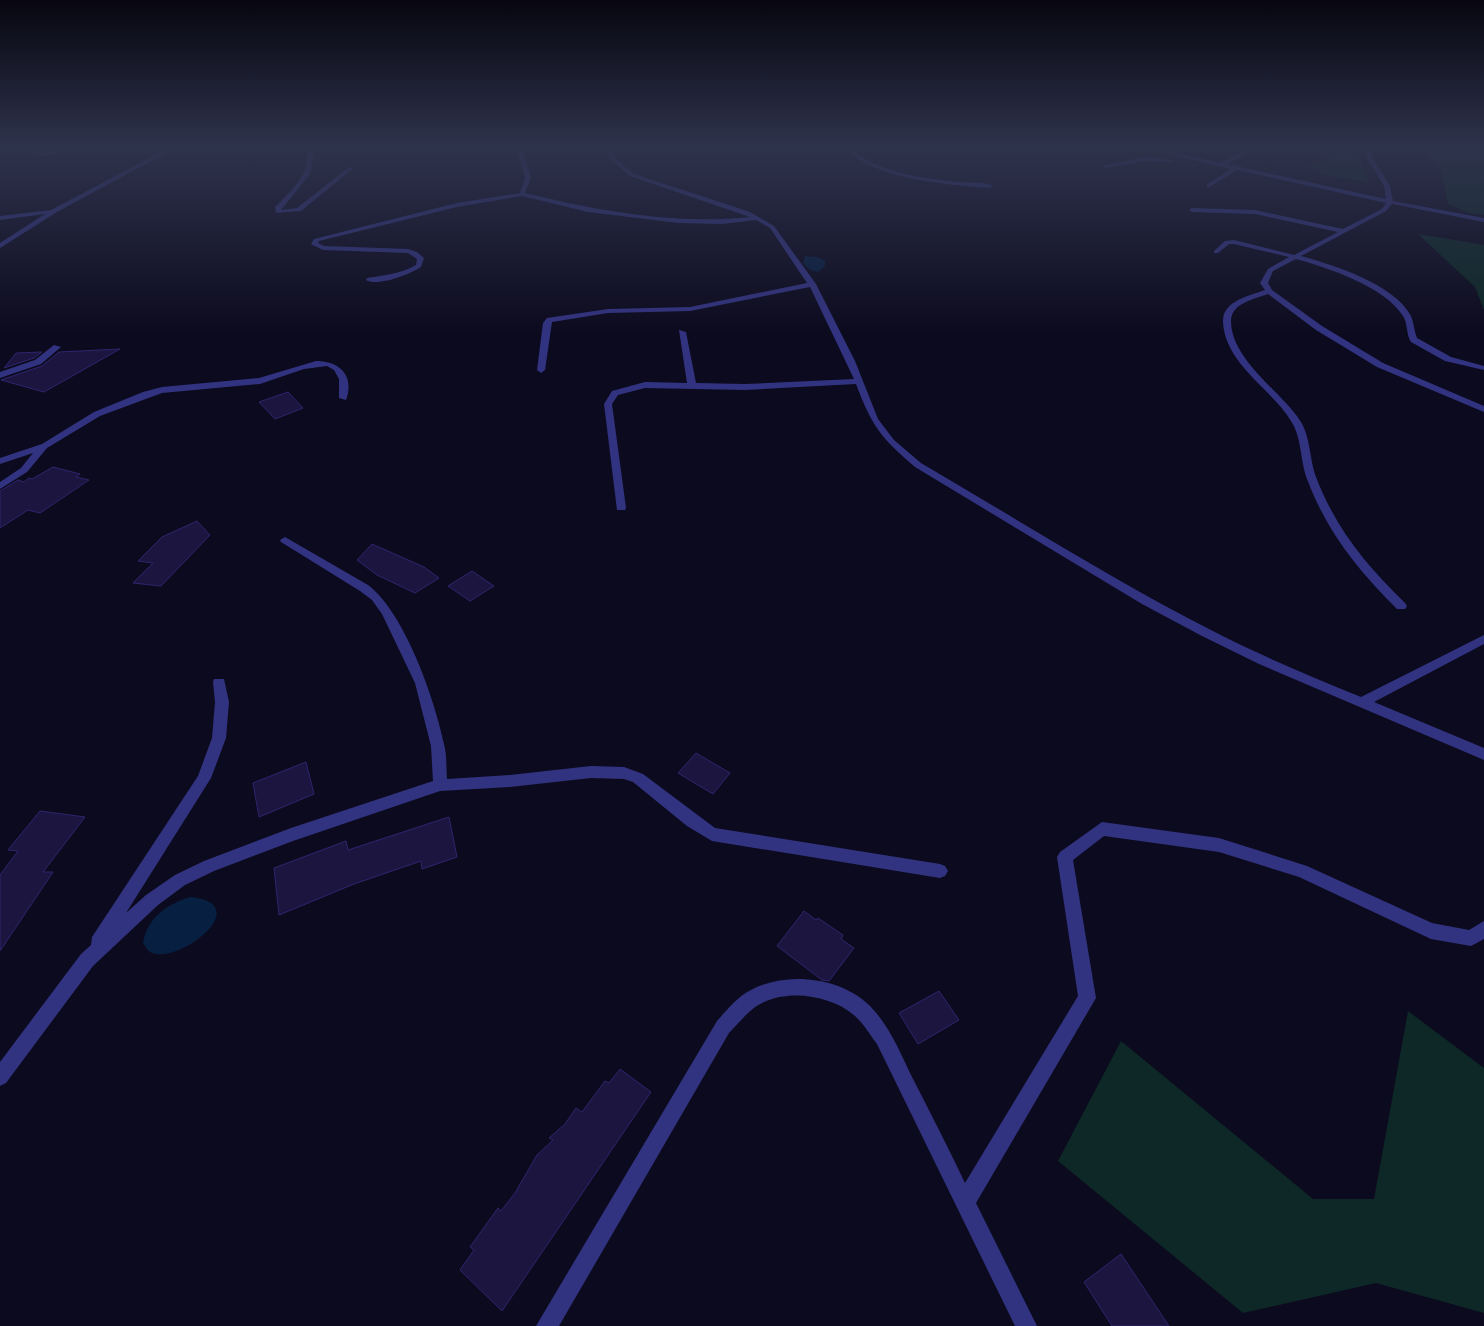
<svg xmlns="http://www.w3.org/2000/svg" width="1484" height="1326" font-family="Commissioner,sans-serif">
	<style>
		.green { fill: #0d2826 }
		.water { fill: #071f40 }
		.building { fill: #1b1540; stroke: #2f256e }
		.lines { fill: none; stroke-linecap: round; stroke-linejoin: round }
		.minor { fill: #323380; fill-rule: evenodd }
	</style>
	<rect width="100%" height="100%" fill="#0c0a1e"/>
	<!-- green -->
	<g class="green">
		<path d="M 1289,147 L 1329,147 L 1343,152 L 1357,152 L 1369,182 L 1326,175 L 1308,167 L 1331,157 Z"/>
		<path d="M 1419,147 L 1484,147 L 1484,215 L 1469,213 L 1448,204 L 1441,170 Z"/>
		<path d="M 1418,234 L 1484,245 L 1484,310 L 1475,287 Z"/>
		<path d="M 1408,1011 L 1484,1068 L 1484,1313 L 1376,1283 L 1243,1313 L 1058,1161 L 1121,1041 L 1313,1199 L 1374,1199 Z"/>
	</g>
	<!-- water -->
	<g class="water">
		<path d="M 805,256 L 817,257 L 825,261 L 825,266 L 818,272 L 810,270 L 803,263 Z"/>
		<path d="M 190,897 C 258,903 178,967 150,952 C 147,950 145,946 143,943 C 147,918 167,904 190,897 Z"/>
	</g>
	<!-- building -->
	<g class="building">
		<path d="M 120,349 L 44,392 L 1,380 L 42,366 L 59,352 Z"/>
		<path d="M 42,352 L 34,358 L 4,368 L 16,353 Z"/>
		<path d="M 288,392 L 303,408 L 275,419 L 259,402 Z"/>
		<path d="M 53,467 L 80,474 L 76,477 L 89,480 L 40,513 L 28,510 L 0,528 L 0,491 L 18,480 L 24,482 L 29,478 L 32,479 Z"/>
		<path d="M 197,521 L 210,535 L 161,586 L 133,583 L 153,563 L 138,561 L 162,537 Z"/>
		<path d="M 372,544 L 424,567 L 439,578 L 415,593 L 377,575 L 357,560 Z"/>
		<path d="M 472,571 L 494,586 L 470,601 L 448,586 Z"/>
		<path d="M 696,753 L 730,773 L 713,794 L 678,773 Z"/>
		<path d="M 306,762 L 314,794 L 259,817 L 253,783 Z"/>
		<path d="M 40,811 L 85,817 L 43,872 L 53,872 L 0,951 L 0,875 L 18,851 L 8,850 Z"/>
		<path d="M 449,817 L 457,857 L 422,869 L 421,861 L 354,884 L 279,915 L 274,868 L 346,841 L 348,850 Z"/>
		<path d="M 804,911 L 816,920 L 818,918 L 843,935 L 841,939 L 854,948 L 829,981 L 822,980 L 777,946 Z"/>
		<path d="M 939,991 L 959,1020 L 918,1044 L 899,1013 Z"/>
		<path d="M 620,1069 L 651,1092 L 502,1311 L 460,1270 L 474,1250 L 470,1247 L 498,1208 L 501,1211 L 515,1193 L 537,1155 L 553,1140 L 549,1138 L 565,1124 L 576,1108 L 582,1112 L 605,1081 L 609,1083 Z"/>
		<path d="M 1121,1254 L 1169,1326 L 1112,1326 L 1084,1282 Z"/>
	</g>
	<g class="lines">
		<!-- minor -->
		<g class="minor">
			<path d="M 76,147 L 91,147 L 42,156 L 16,151 L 19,149 L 42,152 Z"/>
			<path d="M 170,147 L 177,147 L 57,212 L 0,248 L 0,243 L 45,214 L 0,220 L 0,216 L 51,210 Z"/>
			<path d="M 307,147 L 313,147 L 314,157 L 310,174 L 281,210 L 297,208 L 349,167 L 354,168 L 301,211 L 276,213 L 275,207 C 293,189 310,175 307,147 Z"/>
			<path d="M 516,147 L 522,147 L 531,178 L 525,193 C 599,211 675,225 750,217 L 630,176 L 611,160 L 604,147 L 610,147 L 615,158 L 634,174 L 750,212 L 774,226 L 816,284 L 855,361 L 878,419 L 894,440 L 921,463 C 1017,519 1111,579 1209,629 C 1259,655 1310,676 1361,697 L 1484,635 L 1484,644 L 1374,702 L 1484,748 L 1484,760 L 1259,664 L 1202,636 L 1142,604 L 915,467 C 880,437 872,426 856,384 L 745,390 L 645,388 L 618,395 L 612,404 L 626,508 L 625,510 L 617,510 L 604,404 L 612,391 L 645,382 L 687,383 L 679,330 L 686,332 L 696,383 L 745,384 L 854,379 L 810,287 L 690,311 L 608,313 L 552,322 L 545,370 L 541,373 L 537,370 L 543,323 L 547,318 L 608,309 L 690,307 L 807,283 L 770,228 L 756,220 L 722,224 L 679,223 L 588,212 L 522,196 L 457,207 L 319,241 L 318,243 L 324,246 L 408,249 L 417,252 L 424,258 L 421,267 C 410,274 378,287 366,280 L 367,278 C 385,275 400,274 416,265 L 417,259 L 408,253 L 323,250 L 311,244 L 314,239 L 457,203 L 520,193 L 525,178 Z"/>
			<path d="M 852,147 L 858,147 L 854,151 C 882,174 924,178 958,182 C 969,183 984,181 993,186 L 990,188 C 950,185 877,180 848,151 Z"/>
			<path d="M 1138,147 L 1149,147 L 1221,163 L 1252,147 L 1259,147 L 1227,164 L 1386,199 L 1384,186 L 1360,147 L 1366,147 L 1390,186 L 1393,201 L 1484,218 L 1484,222 L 1392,204 L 1386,211 L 1301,256 C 1334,265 1394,284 1411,316 C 1414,323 1414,331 1417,338 L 1451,357 L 1484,366 L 1484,370 L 1445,361 L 1411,342 C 1406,334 1408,324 1403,316 C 1384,286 1328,268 1296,259 L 1273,271 L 1268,283 L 1272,290 L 1322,326 L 1383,363 L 1484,406 L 1484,412 L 1377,367 L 1316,330 L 1268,294 C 1255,299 1231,303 1231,321 C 1231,359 1279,390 1299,419 C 1311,436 1309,458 1316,477 C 1336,529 1366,565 1405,603 L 1407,606 L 1405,609 L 1397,609 C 1357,569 1327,532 1307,479 C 1300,460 1302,438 1291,421 C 1271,388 1225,364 1223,322 C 1222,301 1249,296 1265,290 L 1260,283 L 1268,269 L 1289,257 L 1234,244 L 1229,244 L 1218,253 L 1214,253 L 1214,251 L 1225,241 L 1234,240 L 1294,255 L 1338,232 L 1255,214 L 1192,212 L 1189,210 L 1192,208 L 1255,210 L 1343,229 L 1382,209 L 1386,203 L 1237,170 L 1208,188 L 1206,185 L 1231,169 Z"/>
			<path d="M 1145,157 L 1173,160 L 1170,162 L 1145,161 L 1106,168 L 1103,166 Z"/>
			<path d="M 54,345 L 61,347 L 41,364 L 0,378 L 0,372 L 35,360 Z"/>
			<path d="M 316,361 C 339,361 355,375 346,400 L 339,398 L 339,379 L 334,370 L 327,366 L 304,369 L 260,384 L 162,393 L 100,416 L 47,448 L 27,472 L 0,489 L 0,482 L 21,468 L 33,453 L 0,464 L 0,458 L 42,444 L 94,412 L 143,392 L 162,387 L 259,378 Z"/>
			<path d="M 285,537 L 368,585 C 405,613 435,700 444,744 C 447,755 446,767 447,779 L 510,775 L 591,766 L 624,767 L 643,774 L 715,828 L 940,864 L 945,866 L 948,871 L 945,876 L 940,878 L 712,841 L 687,826 L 633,782 L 624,779 L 591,778 L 510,787 L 440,791 L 293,841 L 214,871 L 185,885 L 158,905 L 93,966 L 6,1083 L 0,1086 L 0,1062 L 81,954 L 91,945 L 92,937 L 198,776 L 212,738 L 215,702 L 213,682 L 214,679 L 224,679 L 229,702 L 226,738 L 211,778 L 126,913 L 146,895 L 175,875 L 204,861 L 291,828 L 433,781 L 431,746 L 415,683 L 382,614 L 372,600 L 360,591 L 281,542 L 280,540 Z"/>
			<path d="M 1102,822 L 1219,838 L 1307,866 L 1432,923 L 1469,930 L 1484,921 L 1484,939 L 1471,946 L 1431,939 L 1299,877 L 1219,852 L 1104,836 L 1073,860 L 1096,998 L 976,1203 L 1037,1326 L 1015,1326 L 877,1044 C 870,1035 864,1024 855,1016 C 833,996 791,989 764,1002 C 750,1008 739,1023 729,1033 L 559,1326 L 536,1326 L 717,1021 C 727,1010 737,997 751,990 C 786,971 840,977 869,1005 C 889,1025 900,1052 912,1077 C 930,1112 948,1147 965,1183 L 1078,996 L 1057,857 L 1060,852 Z"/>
		</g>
	</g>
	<!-- sky -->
	<linearGradient id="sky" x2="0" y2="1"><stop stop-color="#070610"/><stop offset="0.44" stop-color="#2e334c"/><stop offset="1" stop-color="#2e334c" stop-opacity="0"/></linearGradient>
	<rect width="1484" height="333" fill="url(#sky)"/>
</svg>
